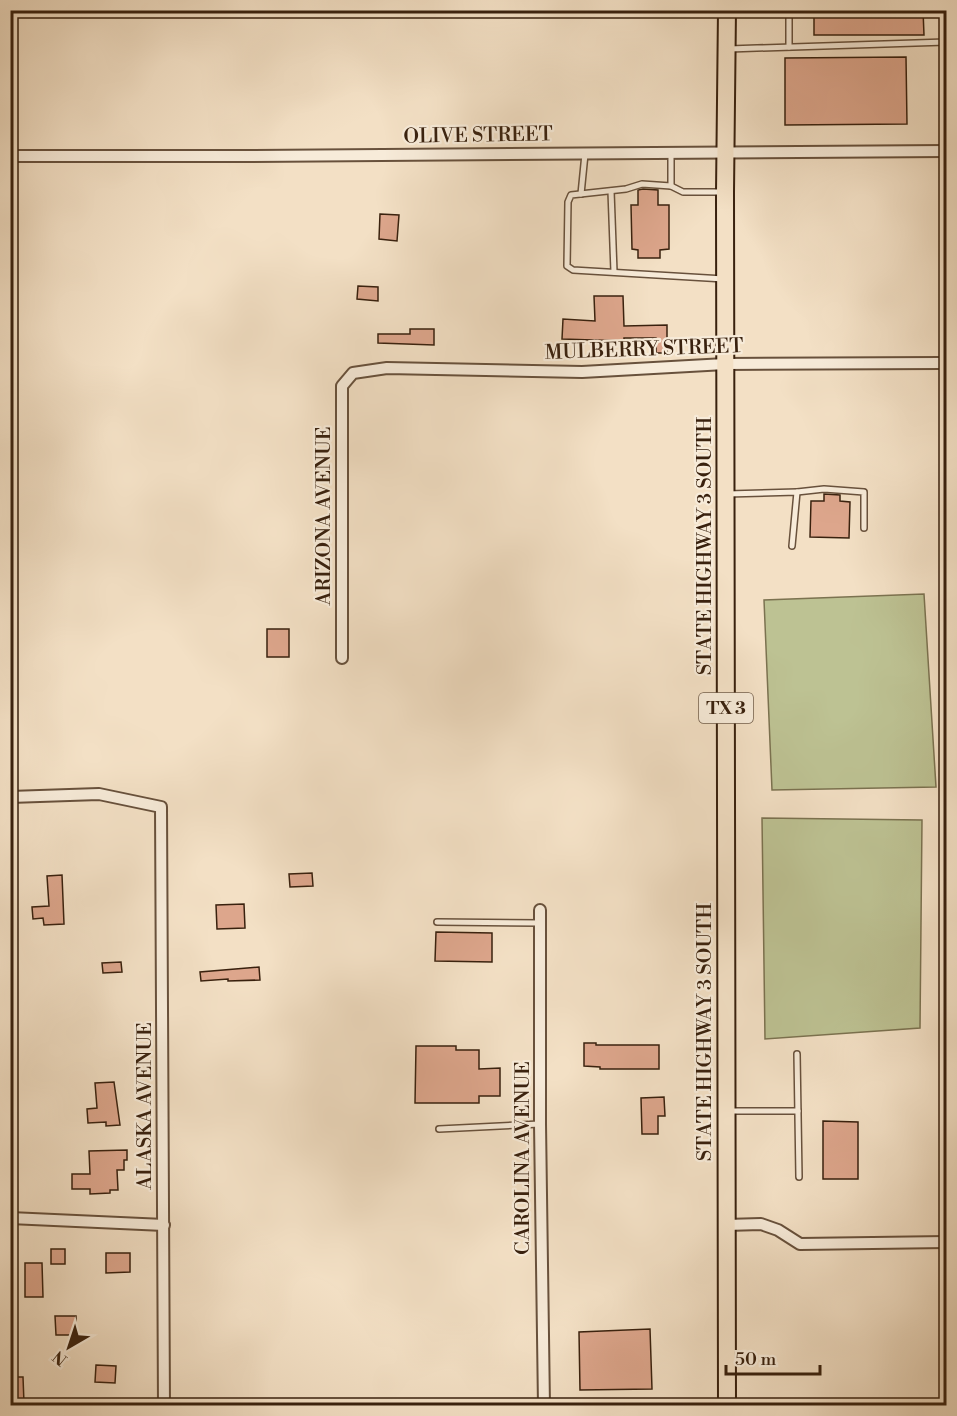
<svg xmlns="http://www.w3.org/2000/svg" width="957" height="1416" font-family="'Libre Bodoni',serif">
	<style>
		.green { fill: #bdc293; stroke: #7b7250; stroke-width: 1.5 }
		.building { fill: #dda68c; stroke: #39210e; stroke-width: 1.5 }
		.lines { fill: none; stroke-linecap: round; stroke-linejoin: round }
		.service-casing { stroke: #68513c; stroke-width: 8 }
		.minor-casing { stroke: #68513c; stroke-width: 14 }
		.primary-casing { stroke: #39210e; stroke-width: 20 }
		.service { stroke: #f7ebd9; stroke-width: 5 }
		.minor { stroke: #f7ebd9; stroke-width: 10 }
		.primary { stroke: #f3e0c5; stroke-width: 16 }
		.labels { text-anchor: middle; dominant-baseline: central; stroke-width: 4.5; stroke-linejoin: round; paint-order: stroke }
		.shield { fill: #f7ebd9; stroke: #725e4b; stroke-width: 1.5 }
		.shield-label { font-size: 18px; font-weight: bold; fill: #39210e }
		.street-label { font-size: 20px; fill: #39210e; stroke: #f7ebd9 }
	</style>
	<rect width="100%" height="100%" fill="#f3e0c5"/>
	<filter id="stains"><feTurbulence type="fractalNoise" baseFrequency=".00333" numOctaves="4"/><feColorMatrix values="0 0 0 0 .2 0 0 0 0 .09 0 0 0 0 .02 0 0 0 .5 -.17"/></filter>
	<radialGradient id="worn" r=".72"><stop offset=".6" stop-color="#630" stop-opacity="0"/><stop offset="1" stop-color="#630" stop-opacity=".3"/></radialGradient>
	<!-- green -->
	<g class="green">
		<path d="M 924,594 L 936,787 L 772,790 L 764,600 Z"/>
		<path d="M 762,818 L 922,820 L 920,1028 L 765,1039 Z"/>
	</g>
	<!-- building -->
	<g class="building">
		<path d="M 814,10 L 923,10 L 924,35 L 814,35 Z"/>
		<path d="M 906,57 L 907,124 L 785,125 L 785,58 Z"/>
		<path d="M 643,189 L 658,190 L 658,205 L 669,205 L 669,249 L 660,250 L 660,258 L 638,258 L 638,250 L 632,249 L 631,205 L 638,205 L 638,190 Z"/>
		<path d="M 380,214 L 399,215 L 397,241 L 379,239 Z"/>
		<path d="M 358,286 L 378,287 L 378,301 L 357,299 Z"/>
		<path d="M 594,296 L 623,296 L 624,326 L 667,325 L 667,353 L 656,353 L 656,338 L 624,338 L 624,341 L 562,339 L 563,319 L 595,321 Z"/>
		<path d="M 410,329 L 434,329 L 434,345 L 378,343 L 378,334 L 410,334 Z"/>
		<path d="M 824,494 L 840,495 L 840,501 L 850,502 L 849,538 L 810,537 L 811,501 L 824,501 Z"/>
		<rect x="267" y="629" width="22" height="28"/>
		<path d="M 312,873 L 313,886 L 290,887 L 289,874 Z"/>
		<path d="M 62,875 L 64,924 L 44,925 L 43,918 L 33,919 L 32,907 L 49,906 L 47,876 Z"/>
		<path d="M 244,904 L 245,928 L 217,929 L 216,905 Z"/>
		<path d="M 436,932 L 492,933 L 492,962 L 435,961 Z"/>
		<path d="M 121,962 L 122,972 L 103,973 L 102,963 Z"/>
		<path d="M 259,967 L 260,980 L 228,981 L 228,979 L 201,981 L 200,972 Z"/>
		<path d="M 584,1043 L 596,1043 L 596,1045 L 659,1045 L 659,1069 L 600,1069 L 600,1067 L 584,1066 Z"/>
		<path d="M 416,1046 L 456,1046 L 456,1050 L 479,1050 L 479,1069 L 500,1068 L 500,1096 L 479,1096 L 479,1103 L 415,1103 Z"/>
		<path d="M 114,1082 L 120,1125 L 106,1126 L 106,1122 L 88,1123 L 87,1109 L 97,1108 L 95,1083 Z"/>
		<path d="M 664,1097 L 665,1116 L 658,1116 L 658,1134 L 642,1134 L 641,1098 Z"/>
		<path d="M 823,1121 L 858,1122 L 858,1179 L 823,1179 Z"/>
		<path d="M 127,1150 L 127,1160 L 124,1160 L 124,1170 L 117,1170 L 118,1190 L 110,1190 L 110,1193 L 90,1194 L 90,1189 L 72,1189 L 72,1174 L 90,1174 L 89,1151 Z"/>
		<rect x="51" y="1249" width="14" height="15"/>
		<path d="M 106,1253 L 130,1253 L 130,1272 L 106,1273 Z"/>
		<path d="M 25,1263 L 42,1263 L 43,1297 L 25,1297 Z"/>
		<path d="M 55,1316 L 76,1316 L 76,1335 L 56,1335 Z"/>
		<path d="M 650,1329 L 652,1389 L 580,1390 L 579,1332 Z"/>
		<path d="M 96,1365 L 116,1366 L 115,1383 L 95,1382 Z"/>
		<path d="M 12,1377 L 23,1377 L 24,1403 L 13,1403 Z"/>
	</g>
	<g class="lines">
		<!-- service casing -->
		<g class="service-casing">
			<g id="service">
				<path d="M 789,47 L 789,10"/>
				<path d="M 729,49 L 946,42"/>
				<path d="M 671,186 L 671,152"/>
				<path d="M 611,191 L 614,272"/>
				<path d="M 722,192 L 683,192 L 671,186 L 642,184 L 626,189 L 571,195 L 568,202 L 567,266 L 573,270 L 724,279"/>
				<path d="M 581,194 L 585,154"/>
				<path d="M 797,492 L 824,489 L 864,492 L 864,528"/>
				<path d="M 727,494 L 797,492 L 792,546"/>
				<path d="M 437,922 L 540,923"/>
				<path d="M 797,1054 L 799,1177"/>
				<path d="M 728,1111 L 798,1111"/>
				<path d="M 439,1129 L 540,1124"/>
			</g>
		</g>
		<!-- minor casing -->
		<g class="minor-casing">
			<g id="minor">
				<path d="M 10,156 L 244,156 L 946,151"/>
				<path d="M 342,658 L 342,386 L 353,373 L 387,368 L 582,372 L 725,364 L 941,363"/>
				<path d="M 10,797 L 99,794 L 161,807 L 164,1406"/>
				<path d="M 540,910 L 540,1124 L 544,1406"/>
				<path d="M 10,1218 L 164,1225"/>
				<path d="M 726,1225 L 761,1224 L 778,1230 L 800,1244 L 946,1242"/>
			</g>
		</g>
		<!-- primary casing -->
		<g class="primary-casing">
			<path id="primary" d="M 727,1406 L 725,192 L 727,10"/>
		</g>
		<!-- service -->
		<use href="#service" class="service"/>
		<!-- minor -->
		<use href="#minor" class="minor"/>
		<!-- primary -->
		<use href="#primary" class="primary"/>
	</g>
	<g class="labels">
		<!-- shield labels -->
		<rect class="shield" x="699" y="693" width="54" height="30" rx="4.5"/>
		<g class="shield-label">
			<text x="726" y="708">TX 3</text>
		</g>
		<!-- street labels -->
		<g class="street-label">
			<text transform="translate(478 136) rotate(-1)">OLIVE STREET</text>
			<text transform="translate(644 350) rotate(-2)">MULBERRY STREET</text>
			<text transform="translate(324 516) rotate(-90)">ARIZONA AVENUE</text>
			<text transform="translate(705 546) rotate(-90)">STATE HIGHWAY 3 SOUTH</text>
			<text transform="translate(705 1032) rotate(-90)">STATE HIGHWAY 3 SOUTH</text>
			<text transform="translate(145 1106) rotate(-90)">ALASKA AVENUE</text>
			<text transform="translate(523 1158) rotate(-90)">CAROLINA AVENUE</text>
		</g>
	</g>
	<!-- margin -->
	<rect width="957" height="1416" fill="none" stroke="#f3e0c5" stroke-width="36"/>
	<rect x="12" y="12" width="933" height="1392" fill="none" stroke="#39210e" stroke-width="3"/>
	<rect x="18" y="18" width="921" height="1380" fill="none" stroke="#39210e" stroke-width="1.5"/>
	<!-- north arrow -->
	<g transform="translate(69 1347) rotate(219)" stroke="#f7ebd9" stroke-width="4.5" paint-order="stroke">
	<path d="M0-4.5L10 22L0 15L-10 22Z" fill="#39210e"/>
	<text y="-9" font-size="16" font-weight="bold" text-anchor="middle" fill="#39210e">N</text>
	</g>
	<!-- scale -->
	<path d="M726 1365v9h94v-9" fill="none" stroke="#39210e" stroke-width="3"/>
	<text x="735" y="1365" font-size="18" fill="#39210e" stroke="#f7ebd9" stroke-width="4.5" paint-order="stroke">50 m</text>
	<rect width="100%" height="100%" filter="url(#stains)"/>
	<rect width="100%" height="100%" fill="url(#worn)"/>
</svg>
